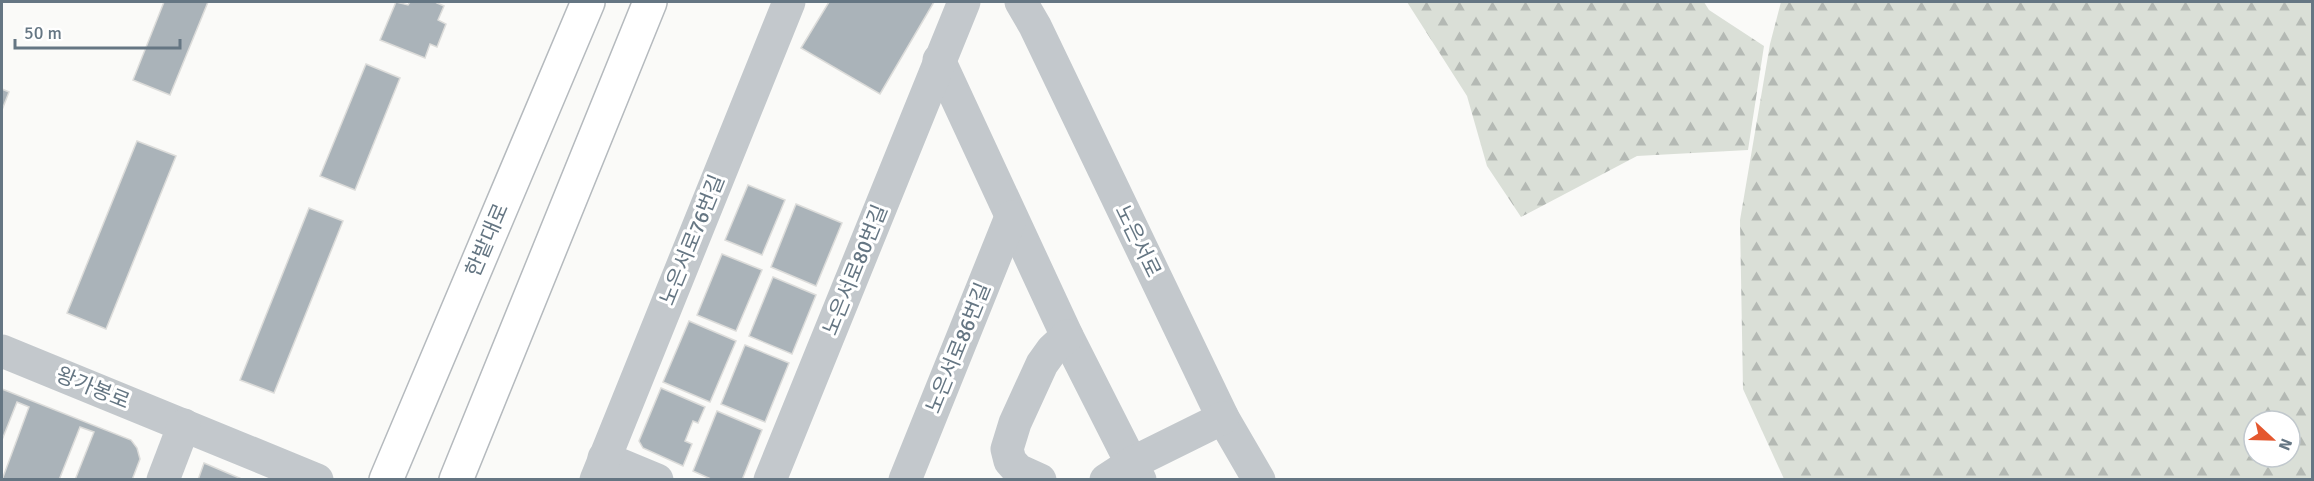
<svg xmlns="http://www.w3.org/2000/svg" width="2314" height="481" font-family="Signika,'Noto Sans KR',sans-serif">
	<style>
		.forest { fill: url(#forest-firs); fill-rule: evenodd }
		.building { fill: #aab3b9; stroke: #dcdcda; stroke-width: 1.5 }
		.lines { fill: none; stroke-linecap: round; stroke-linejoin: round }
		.major-casing { stroke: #b5babe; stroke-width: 36 }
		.minor { stroke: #c3c8cc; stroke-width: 33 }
		.major { stroke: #fff; stroke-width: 33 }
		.labels { text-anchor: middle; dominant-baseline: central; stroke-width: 6; stroke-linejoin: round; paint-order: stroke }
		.street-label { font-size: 21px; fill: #657683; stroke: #fff }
	</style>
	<defs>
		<pattern id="forest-firs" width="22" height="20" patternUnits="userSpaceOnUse" patternTransform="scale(1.5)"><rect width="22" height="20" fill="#dadfd7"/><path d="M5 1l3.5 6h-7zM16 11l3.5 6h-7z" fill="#b4b9b4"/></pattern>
	</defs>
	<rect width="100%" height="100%" fill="#fafaf8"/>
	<!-- forest -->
	<g class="forest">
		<path d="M 1407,2 L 1704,2 L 1709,10 L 1764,46 L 1748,150 L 1637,156 L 1521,217 L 1487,166 L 1467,96 Z"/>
		<path d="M 1781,2 L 2312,2 L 2312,479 L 1784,479 L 1743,389 L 1740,220 L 1770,44 ZM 2254,421 L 2290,421 L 2290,457 L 2254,457 Z"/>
	</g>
	<!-- building -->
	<g class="building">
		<path d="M 164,2 L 208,2 L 170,95 L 133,80 Z"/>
		<path d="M 396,2 L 408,5 L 410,2 L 438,2 L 437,3 L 444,6 L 438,20 L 446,24 L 437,47 L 430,44 L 425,58 L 380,40 Z"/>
		<path d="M 829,2 L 934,2 L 880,94 L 801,48 Z"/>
		<path d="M 366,64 L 400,78 L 355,190 L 320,176 Z"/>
		<path d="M 2,89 L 9,92 L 2,110 Z"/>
		<path d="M 137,141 L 176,156 L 106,329 L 67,313 Z"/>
		<path d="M 748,185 L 785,200 L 762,255 L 725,240 Z"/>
		<path d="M 796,204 L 842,223 L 816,286 L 771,267 Z"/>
		<path d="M 309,208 L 343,221 L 274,393 L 240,380 Z"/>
		<path d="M 722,254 L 762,270 L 736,331 L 697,315 Z"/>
		<path d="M 773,277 L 816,295 L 792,354 L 749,336 Z"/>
		<path d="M 689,321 L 736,341 L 710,402 L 663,382 Z"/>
		<path d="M 745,345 L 789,363 L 765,422 L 721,404 Z"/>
		<path d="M 661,388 L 705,407 L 698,423 L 693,421 L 685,441 L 692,444 L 683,466 L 643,448 L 639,441 Z"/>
		<path d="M 2,389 L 131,440 L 137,448 L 140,459 L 132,480 L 75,480 L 94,432 L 80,427 L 59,480 L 2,480 L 29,407 L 17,402 L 2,440 Z"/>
		<path d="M 717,411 L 762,430 L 742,480 L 713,480 L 693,471 Z"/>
		<path d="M 204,463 L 244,480 L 198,480 Z"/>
	</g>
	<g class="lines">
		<!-- major casing -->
		<g class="major-casing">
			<g id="major">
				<path d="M 386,480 L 588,2"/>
				<path d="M 456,480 L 650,2"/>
			</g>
		</g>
		<!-- minor -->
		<g class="minor">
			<path d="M 1021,2 L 1035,26 L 1223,418 L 1259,480"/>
			<path d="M 939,60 L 1067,336 L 1140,480"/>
			<path d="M 2,351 L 317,480"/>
			<path d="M 604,458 L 657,480"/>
			<path d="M 163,480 L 184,425"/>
			<path d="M 596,480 L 789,2"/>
			<path d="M 770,480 L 964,2"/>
			<path d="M 905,480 L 1011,217"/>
			<path d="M 1040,480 L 1018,470 L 1010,461 L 1007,449 L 1015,423 L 1042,364 L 1052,350 L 1067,336"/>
			<path d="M 1106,480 L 1132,463 L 1223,418"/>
		</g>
		<!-- major -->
		<use href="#major" class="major"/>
	</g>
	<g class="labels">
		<!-- street labels -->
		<g class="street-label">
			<text transform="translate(487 240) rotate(-67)">한밭대로</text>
			<text transform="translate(692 240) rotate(-68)">노은서로76번길</text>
			<text transform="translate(1138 241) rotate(64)">노은서로</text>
			<text transform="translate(855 270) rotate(-68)">노은서로80번길</text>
			<text transform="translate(958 348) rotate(-68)">노은서로86번길</text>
			<text transform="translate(93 388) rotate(22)">왕가봉로</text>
		</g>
	</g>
	<!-- border -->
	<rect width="2314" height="481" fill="none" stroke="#657683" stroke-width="6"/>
	<!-- north arrow -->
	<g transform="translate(2272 439) rotate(112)"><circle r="28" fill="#ffffff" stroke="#c1c8cd" stroke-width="1.5"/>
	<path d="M0-4.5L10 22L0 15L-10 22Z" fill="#e4572e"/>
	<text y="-9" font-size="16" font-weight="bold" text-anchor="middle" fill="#657683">N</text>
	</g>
	<!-- scale -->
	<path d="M15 39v9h165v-9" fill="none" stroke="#657683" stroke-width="3"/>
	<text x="24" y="39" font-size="18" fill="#657683" stroke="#ffffff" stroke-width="4.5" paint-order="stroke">50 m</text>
</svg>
